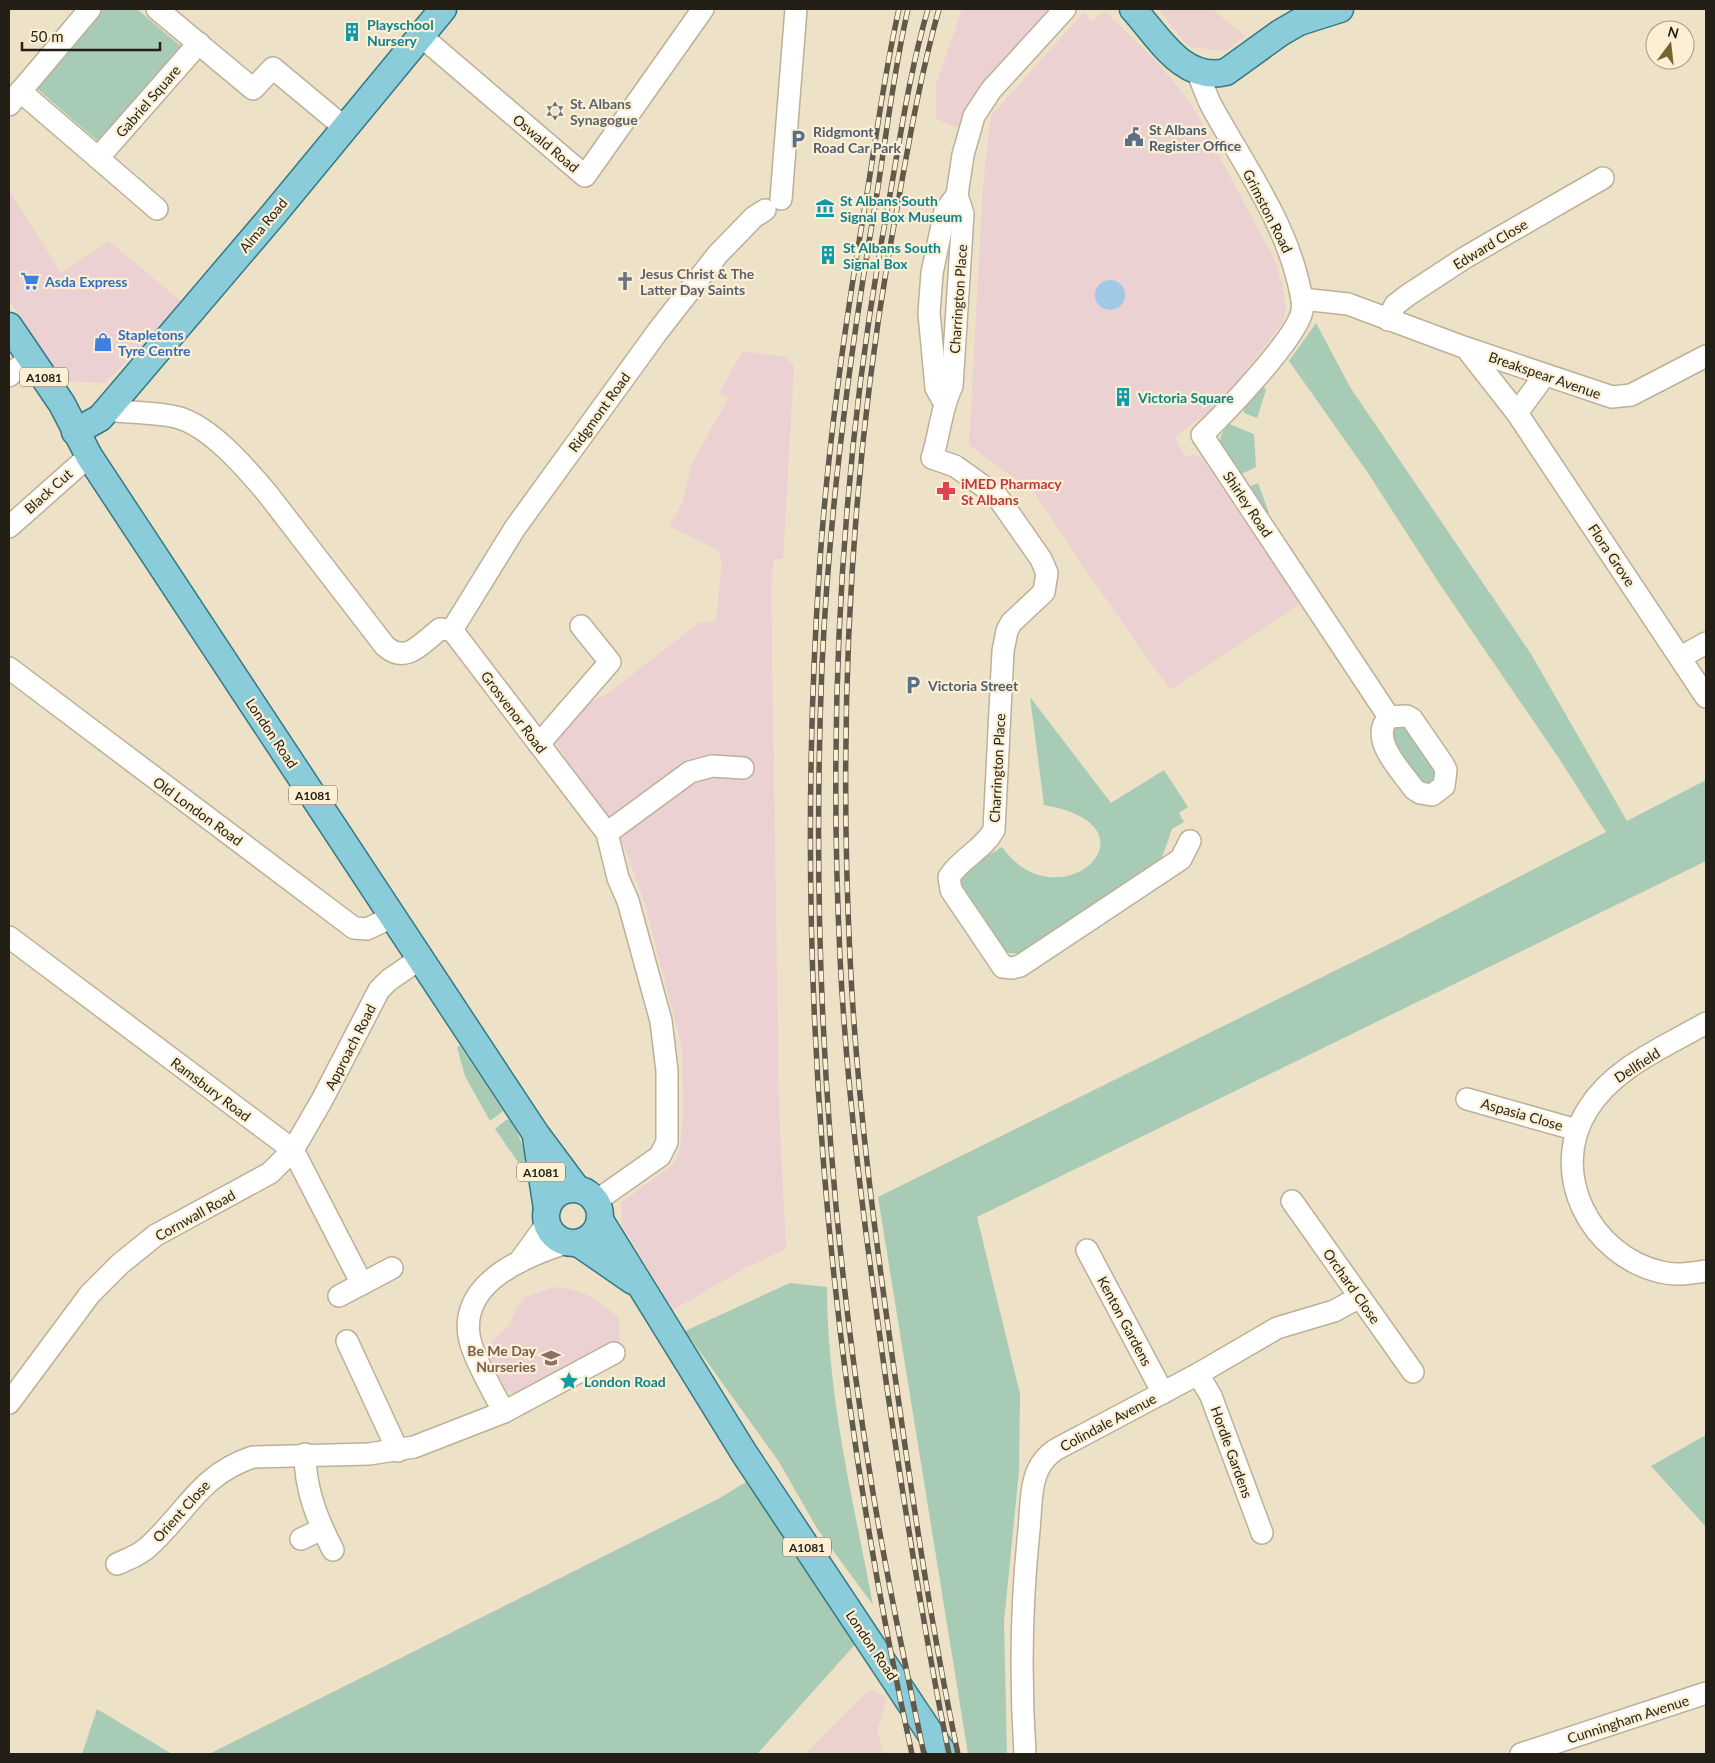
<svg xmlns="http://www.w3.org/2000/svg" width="1715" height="1763" font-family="Lato,sans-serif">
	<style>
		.commercial { fill: #ecd1d2 }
		.industrial { fill: #ecd2cc }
		.green { fill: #a8cbb6 }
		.water { fill: #9fc9e6 }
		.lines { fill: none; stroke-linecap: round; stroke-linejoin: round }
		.minor-casing { stroke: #bcb097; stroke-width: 24 }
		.major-casing { stroke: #347984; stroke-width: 29 }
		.minor { stroke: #fff; stroke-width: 21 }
		.major { stroke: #8accd9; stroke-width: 26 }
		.rail-casing { stroke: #61594b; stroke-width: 5.5 }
		.rail { stroke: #fbefd4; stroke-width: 4; stroke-dasharray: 11; stroke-linecap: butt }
		.labels { text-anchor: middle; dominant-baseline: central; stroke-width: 4.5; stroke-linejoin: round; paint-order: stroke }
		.shield { fill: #fbefd4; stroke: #645d4f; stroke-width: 1 }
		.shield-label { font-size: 12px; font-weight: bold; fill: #241f16 }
		.culture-label { font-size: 14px; font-weight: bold; fill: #0d838f; stroke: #fbefd4; text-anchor: start }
		.street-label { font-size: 14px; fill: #241f16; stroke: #fbefd4 }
		.worship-label { font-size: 14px; font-weight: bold; fill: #5b616d; stroke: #fbefd4; text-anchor: start }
		.service-label { font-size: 14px; font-weight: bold; fill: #4e5e75; stroke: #fbefd4; text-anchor: start }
		.shop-label { font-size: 14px; font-weight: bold; fill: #366cbe; stroke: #fbefd4; text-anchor: start }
		.health-label { font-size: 14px; font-weight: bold; fill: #be3a42; stroke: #fbefd4; text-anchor: start }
		.education-label { font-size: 14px; font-weight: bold; fill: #785e54; stroke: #fbefd4; text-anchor: end }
	</style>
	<rect width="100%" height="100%" fill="#ede1c7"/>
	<!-- commercial -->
	<g class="commercial">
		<path d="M 962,9 L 1048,9 L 981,88 L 959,128 L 936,119 L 936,84 Z"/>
		<path d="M 1105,11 L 1159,64 L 1193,107 L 1273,257 L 1283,286 L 1286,310 L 1282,324 L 1230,391 L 1213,409 L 1175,436 L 1185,458 L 1192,454 L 1202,459 L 1300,604 L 1170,690 L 1089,575 L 1035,493 L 969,445 L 983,185 L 991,116 L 1083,13 L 1092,21 Z"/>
		<path d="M 9,190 L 61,273 L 109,241 L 184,304 L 105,383 L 69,381 L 45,356 L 9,300 Z"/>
		<path d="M 743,351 L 786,357 L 794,366 L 783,559 L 774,559 L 771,585 L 779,1109 L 786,1249 L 745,1268 L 673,1310 L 621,1224 L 622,1202 L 674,1164 L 680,1148 L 683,1118 L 682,1048 L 645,904 L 625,848 L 545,727 L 611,691 L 699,623 L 716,621 L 722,561 L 718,550 L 669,526 L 681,506 L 693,461 L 729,397 L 719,393 Z"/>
		<path d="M 554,1287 L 570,1289 L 590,1296 L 619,1317 L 619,1343 L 603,1354 L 520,1397 L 506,1390 L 484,1349 L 510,1324 L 516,1309 L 525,1297 Z"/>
	</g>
	<!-- industrial -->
	<g class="industrial">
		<path d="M 1158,9 L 1212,9 L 1245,36 L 1225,51 L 1189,47 Z"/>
		<path d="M 870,1689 L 887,1698 L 877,1731 L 884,1754 L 805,1754 Z"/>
	</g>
	<!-- green -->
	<g class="green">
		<path d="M 100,9 L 137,9 L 184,49 L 101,144 L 33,85 Z"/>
		<path d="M 1316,323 L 1350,387 L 1531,654 L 1627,821 L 1706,780 L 1706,861 L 977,1217 L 1020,1394 L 1019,1471 L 1004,1622 L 1007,1754 L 968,1754 L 878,1197 L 1397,940 L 1606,832 L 1558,757 L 1439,583 L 1366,470 L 1289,361 Z"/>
		<path d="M 1264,387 L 1266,390 L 1257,418 L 1244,413 L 1244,408 L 1260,388 Z"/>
		<path d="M 1229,424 L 1254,434 L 1256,467 L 1239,475 L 1220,441 L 1221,435 Z"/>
		<path d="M 1258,483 L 1269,513 L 1266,515 L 1249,490 L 1251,486 Z"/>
		<path d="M 1030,697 L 1111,803 L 1164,770 L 1188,807 L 1179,813 L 1184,822 L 1172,829 L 1160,863 L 1021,954 L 1009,953 L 1000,948 L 960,887 L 964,871 L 1002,847 C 1059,927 1167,826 1044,805 Z"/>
		<path d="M 1406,723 L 1439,776 L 1430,785 L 1422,785 L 1389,739 L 1392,726 Z"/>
		<path d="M 460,1046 L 503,1111 L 490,1121 L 465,1076 L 457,1047 Z"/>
		<path d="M 512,1119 L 529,1162 L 534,1185 L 495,1129 L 506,1120 Z"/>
		<path d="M 790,1283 L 827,1287 C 827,1394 853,1500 873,1605 L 818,1530 L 779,1462 L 685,1331 Z"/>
		<path d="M 1706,1435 L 1706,1527 L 1651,1466 Z"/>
		<path d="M 751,1479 L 859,1640 L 757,1754 L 209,1754 L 718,1499 Z"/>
		<path d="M 97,1709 L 172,1754 L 82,1754 Z"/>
	</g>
	<!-- water -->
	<circle class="water" cx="1110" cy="295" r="15"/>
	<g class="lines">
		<!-- minor casing -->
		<g class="minor-casing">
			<g id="minor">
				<path d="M 157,9 L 253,89 L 273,68 L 345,128"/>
				<path d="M 1065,9 L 991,90 L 974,116 L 963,155 L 957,195 L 963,214 L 952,386 C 941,408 940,434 932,458 L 955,466 L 997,496 L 1041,559 L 1047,573 L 1044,592 L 1011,623 L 1007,631 L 1003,651 L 994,830 C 982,851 962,857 949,877 L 951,890 L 1003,967 L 1012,968 L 1020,966 L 1181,859 L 1190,841"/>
				<path d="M 421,36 L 585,176 L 703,9"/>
				<path d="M 1198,73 C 1202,83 1206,95 1211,105 C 1242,162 1283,218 1298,281 C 1300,291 1304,301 1302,311 C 1297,338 1224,414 1202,435 L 1389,717 C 1368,739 1401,770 1414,789 L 1420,793 L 1432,795 L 1444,786 L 1446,770 L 1443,764 L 1412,719 L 1407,716 L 1389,717"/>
				<path d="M 20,91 L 98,158 L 199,43"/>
				<path d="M 9,105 L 90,9"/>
				<path d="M 98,158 L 157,209"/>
				<path d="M 781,199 L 796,9"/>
				<path d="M 1302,299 L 1348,304 L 1466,348 L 1517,413 L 1706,697"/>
				<path d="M 1388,320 L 1395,305 L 1408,295 L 1466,257 L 1603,178"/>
				<path d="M 1466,348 L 1612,397 L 1631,395 L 1706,356"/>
				<path d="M 9,376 L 20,366"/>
				<path d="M 944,402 L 936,388 L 929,313 L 932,273 L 945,211 L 957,195"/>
				<path d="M 107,410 C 130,413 153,412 176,417 C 209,425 245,467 267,493 L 385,646 C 406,665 422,643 440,629 L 452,630 L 607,833 L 618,878 L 628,901 L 661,1021 L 667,1071 L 667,1142 L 660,1156 L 596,1201"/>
				<path d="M 1517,413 L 1544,376"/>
				<path d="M 9,527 L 89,456"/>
				<path d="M 452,630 L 515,528 L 658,331 L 718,254 L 754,217 L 765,210"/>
				<path d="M 1681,657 L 1706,643"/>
				<path d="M 9,668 L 354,928 L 367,929 L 394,916"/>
				<path d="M 539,744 L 610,662 L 581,626"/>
				<path d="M 607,833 L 690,772 L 712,766 L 743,768"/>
				<path d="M 9,937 L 293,1150 L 362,1284"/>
				<path d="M 1706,1023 C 1665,1047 1614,1067 1588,1109 C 1547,1173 1591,1256 1661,1272 C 1676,1276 1691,1273 1706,1271"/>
				<path d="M 1467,1099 L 1577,1130"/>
				<path d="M 1292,1201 L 1413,1372"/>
				<path d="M 1087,1250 L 1163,1393"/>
				<path d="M 519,1262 L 546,1225"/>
				<path d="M 339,1296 L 392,1268"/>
				<path d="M 347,1341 L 398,1451"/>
				<path d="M 1198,1374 L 1211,1396 L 1262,1533"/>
				<path d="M 9,1403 L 90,1294 L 120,1264 L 156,1235 L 270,1173 L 293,1150 L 322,1100 L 379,990 L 389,980 L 421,958"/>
				<path d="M 504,1412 C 493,1392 481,1371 473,1350 C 449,1287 521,1257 569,1242"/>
				<path d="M 305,1454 C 305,1489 317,1519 333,1550"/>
				<path d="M 301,1539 L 322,1529"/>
				<path d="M 117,1564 C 128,1559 140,1555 148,1547 C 187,1512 199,1475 253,1457 L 369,1454 L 414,1447 L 504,1412 L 614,1353"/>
				<path d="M 1025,1754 C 1020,1677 1021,1606 1029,1530 C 1031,1511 1030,1487 1038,1470 C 1042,1461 1048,1455 1055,1450 L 1198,1374 L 1277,1328 L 1334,1311 L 1360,1297"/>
				<path d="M 1521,1754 L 1706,1693"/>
			</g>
		</g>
		<!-- major casing -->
		<g class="major-casing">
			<g id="major">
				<path d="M 1133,9 C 1158,36 1183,83 1226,72 L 1280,33 L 1299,22 L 1340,9"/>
				<path d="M 9,326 L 62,404 L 89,456 L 536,1134 L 577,1189"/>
				<path d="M 75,432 L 100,418 L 107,410 L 273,215 L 443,9"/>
				<path d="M 536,1137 L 547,1209"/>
				<circle cx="573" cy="1216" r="27"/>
				<path d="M 600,1220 L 744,1453 L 944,1754"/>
				<path d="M 578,1243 L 633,1281"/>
			</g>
		</g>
		<!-- minor -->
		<use href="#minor" class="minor"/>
		<!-- major -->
		<use href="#major" class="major"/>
		<!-- rail casing -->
		<g class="rail-casing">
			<g id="rail">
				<path d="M 899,9 C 883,78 875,148 863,218 C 844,331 828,445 820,560 C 792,959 826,1363 912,1754"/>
				<path d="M 908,9 C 892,78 885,148 873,218 C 848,366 829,515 822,666 C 811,933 827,1204 869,1468 C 884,1564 904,1659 924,1754"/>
				<path d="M 928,9 C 908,77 899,147 886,217 C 841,461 828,709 840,957 C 847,1101 867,1245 887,1388 C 905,1510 924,1633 949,1754"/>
				<path d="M 939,9 C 919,80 907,153 894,225 C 850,467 838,711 850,957 C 857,1104 877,1251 898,1397 C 915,1516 933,1636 958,1754"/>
			</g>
		</g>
		<!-- rail -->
		<use href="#rail" class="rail"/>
	</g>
	<!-- icons -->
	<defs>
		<g id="building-bare" transform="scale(1.5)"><path d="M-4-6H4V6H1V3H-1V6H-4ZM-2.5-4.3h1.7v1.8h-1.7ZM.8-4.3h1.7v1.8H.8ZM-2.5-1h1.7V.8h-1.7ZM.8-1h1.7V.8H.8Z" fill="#0f9aa8" stroke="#fbefd4" stroke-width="2.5" paint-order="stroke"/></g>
		<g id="synagogue-bare" transform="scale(1.5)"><path d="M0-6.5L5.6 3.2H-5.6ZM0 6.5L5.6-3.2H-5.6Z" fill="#6b7280" stroke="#fbefd4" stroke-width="2.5" paint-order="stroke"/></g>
		<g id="civic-bare" transform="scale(1.5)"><path d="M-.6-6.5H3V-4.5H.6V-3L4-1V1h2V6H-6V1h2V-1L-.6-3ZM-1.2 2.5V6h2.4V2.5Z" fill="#5c6f8a" stroke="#fbefd4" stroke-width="2.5" paint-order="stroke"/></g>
		<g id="parking-bare" transform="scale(1.5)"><path d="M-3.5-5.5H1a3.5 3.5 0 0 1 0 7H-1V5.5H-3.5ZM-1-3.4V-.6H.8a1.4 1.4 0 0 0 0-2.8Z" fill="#5c6f8a" stroke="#fbefd4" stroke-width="2.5" paint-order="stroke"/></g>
		<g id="museum-bare" transform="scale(1.5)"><path d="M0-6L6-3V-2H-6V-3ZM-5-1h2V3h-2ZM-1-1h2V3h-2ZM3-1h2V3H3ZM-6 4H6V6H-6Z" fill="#0f9aa8" stroke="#fbefd4" stroke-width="2.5" paint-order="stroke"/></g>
		<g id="supermarket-bare" transform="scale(1.5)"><path d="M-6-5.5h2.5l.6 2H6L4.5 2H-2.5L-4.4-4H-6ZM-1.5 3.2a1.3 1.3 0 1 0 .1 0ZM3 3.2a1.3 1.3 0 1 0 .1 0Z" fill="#3f7fe0" stroke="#fbefd4" stroke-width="2.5" paint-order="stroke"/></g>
		<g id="church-bare" transform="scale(1.5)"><path d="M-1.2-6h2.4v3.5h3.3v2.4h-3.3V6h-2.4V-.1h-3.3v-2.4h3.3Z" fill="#6b7280" stroke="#fbefd4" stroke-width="2.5" paint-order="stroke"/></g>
		<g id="shop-bare" transform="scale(1.5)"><path d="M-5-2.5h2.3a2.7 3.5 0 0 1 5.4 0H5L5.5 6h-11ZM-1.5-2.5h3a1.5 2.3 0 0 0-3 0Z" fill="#3f7fe0" stroke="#fbefd4" stroke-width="2.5" paint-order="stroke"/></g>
		<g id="pharmacy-bare" transform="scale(1.5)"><path d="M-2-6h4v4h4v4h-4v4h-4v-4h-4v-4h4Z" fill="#e0444e" stroke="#fbefd4" stroke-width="2.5" paint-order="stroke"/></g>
		<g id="school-bare" transform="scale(1.5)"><path d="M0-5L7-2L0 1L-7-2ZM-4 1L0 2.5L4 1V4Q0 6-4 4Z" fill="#8d6e63" stroke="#fbefd4" stroke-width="2.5" paint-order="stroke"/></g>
		<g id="sight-bare" transform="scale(1.5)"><path d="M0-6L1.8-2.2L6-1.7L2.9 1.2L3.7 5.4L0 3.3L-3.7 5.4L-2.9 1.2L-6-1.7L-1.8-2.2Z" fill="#0f9aa8" stroke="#fbefd4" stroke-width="2.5" paint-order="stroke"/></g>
	</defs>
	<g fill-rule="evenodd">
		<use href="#building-bare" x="352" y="32"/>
		<use href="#synagogue-bare" x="555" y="111"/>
		<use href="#civic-bare" x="1134" y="137"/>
		<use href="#parking-bare" x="798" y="139"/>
		<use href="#museum-bare" x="825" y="208"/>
		<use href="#building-bare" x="828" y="255"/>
		<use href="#supermarket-bare" x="30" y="281"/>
		<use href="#church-bare" x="625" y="281"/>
		<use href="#shop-bare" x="103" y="342"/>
		<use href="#building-bare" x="1123" y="397"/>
		<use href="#pharmacy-bare" x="946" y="491"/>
		<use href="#parking-bare" x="913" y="685"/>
		<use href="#school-bare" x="551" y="1358"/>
		<use href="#sight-bare" x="569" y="1381"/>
	</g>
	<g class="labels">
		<!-- shield labels -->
		<g class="shield">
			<rect x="20" y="367.5" width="48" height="19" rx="4"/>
			<rect x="289" y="785.5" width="48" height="19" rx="4"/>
			<rect x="517" y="1162.5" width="48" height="19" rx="4"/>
			<rect x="783" y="1537.5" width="48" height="19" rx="4"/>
		</g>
		<g class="shield-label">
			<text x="44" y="377">A1081</text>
			<text x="313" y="795">A1081</text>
			<text x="541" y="1172">A1081</text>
			<text x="807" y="1547">A1081</text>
		</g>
		<!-- culture labels -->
		<g class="culture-label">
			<text x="367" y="24">Playschool<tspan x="367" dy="16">Nursery</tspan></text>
			<text x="840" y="200">St Albans South<tspan x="840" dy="16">Signal Box Museum</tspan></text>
			<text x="843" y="247">St Albans South<tspan x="843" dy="16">Signal Box</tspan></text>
			<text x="1138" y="397">Victoria Square</text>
			<text x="584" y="1381">London Road</text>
		</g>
		<!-- street labels -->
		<g class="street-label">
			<text transform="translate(148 101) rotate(-49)">Gabriel Square</text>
			<text transform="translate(546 143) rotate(40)">Oswald Road</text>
			<text transform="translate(1268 211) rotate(63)">Grimston Road</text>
			<text transform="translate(263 225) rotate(-50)">Alma Road</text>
			<text transform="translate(1490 244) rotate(-31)">Edward Close</text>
			<text transform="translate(958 299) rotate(-86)">Charrington Place</text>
			<text transform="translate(1545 375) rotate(19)">Breakspear Avenue</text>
			<text transform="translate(599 412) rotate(-54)">Ridgmont Road</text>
			<text transform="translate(48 491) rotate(-42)">Black Cut</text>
			<text transform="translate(1248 504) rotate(56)">Shirley Road</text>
			<text transform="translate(1612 555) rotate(56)">Flora Grove</text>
			<text transform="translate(514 712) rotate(53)">Grosvenor Road</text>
			<text transform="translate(272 733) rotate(56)">London Road</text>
			<text transform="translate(997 768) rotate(-87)">Charrington Place</text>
			<text transform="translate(198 811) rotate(36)">Old London Road</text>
			<text transform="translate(350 1047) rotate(-63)">Approach Road</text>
			<text transform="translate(1637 1065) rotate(-33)">Dellfield</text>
			<text transform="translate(211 1089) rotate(37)">Ramsbury Road</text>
			<text transform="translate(1522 1114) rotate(16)">Aspasia Close</text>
			<text transform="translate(195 1215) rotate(-29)">Cornwall Road</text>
			<text transform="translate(1352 1286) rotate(55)">Orchard Close</text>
			<text transform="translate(1125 1321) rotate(62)">Kenton Gardens</text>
			<text transform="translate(1108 1422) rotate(-28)">Colindale Avenue</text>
			<text transform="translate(1232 1452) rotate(70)">Hordle Gardens</text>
			<text transform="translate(181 1511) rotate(-48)">Orient Close</text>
			<text transform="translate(872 1645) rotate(56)">London Road</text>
			<text transform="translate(1628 1719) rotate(-18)">Cunningham Avenue</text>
		</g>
		<!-- worship labels -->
		<g class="worship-label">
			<text x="570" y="103">St. Albans<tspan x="570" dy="16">Synagogue</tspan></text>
			<text x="640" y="273">Jesus Christ &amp; The<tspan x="640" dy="16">Latter Day Saints</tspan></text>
		</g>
		<!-- service labels -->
		<g class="service-label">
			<text x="1149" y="129">St Albans<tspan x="1149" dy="16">Register Office</tspan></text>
			<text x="813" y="131">Ridgmont<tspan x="813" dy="16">Road Car Park</tspan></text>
			<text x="928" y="685">Victoria Street</text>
		</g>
		<!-- shop labels -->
		<g class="shop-label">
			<text x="45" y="281">Asda Express</text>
			<text x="118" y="334">Stapletons<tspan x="118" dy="16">Tyre Centre</tspan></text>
		</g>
		<!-- health labels -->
		<g class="health-label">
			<text x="961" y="483">iMED Pharmacy<tspan x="961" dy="16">St Albans</tspan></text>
		</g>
		<!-- education labels -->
		<g class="education-label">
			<text x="536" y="1350">Be Me Day<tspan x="536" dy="16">Nurseries</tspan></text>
		</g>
	</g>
	<!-- border -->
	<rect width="1715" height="1763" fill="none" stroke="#241f16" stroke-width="20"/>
	<!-- north arrow -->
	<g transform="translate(1670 45) rotate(15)"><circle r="24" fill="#fbefd4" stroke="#a59c88"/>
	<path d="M0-4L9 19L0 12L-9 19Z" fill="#756432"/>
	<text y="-8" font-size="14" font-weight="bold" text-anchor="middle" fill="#241f16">N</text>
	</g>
	<!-- scale -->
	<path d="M22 42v8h138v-8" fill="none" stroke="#241f16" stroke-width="2.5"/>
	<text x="30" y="42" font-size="15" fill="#241f16" stroke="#fbefd4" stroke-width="4" paint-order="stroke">50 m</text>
</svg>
